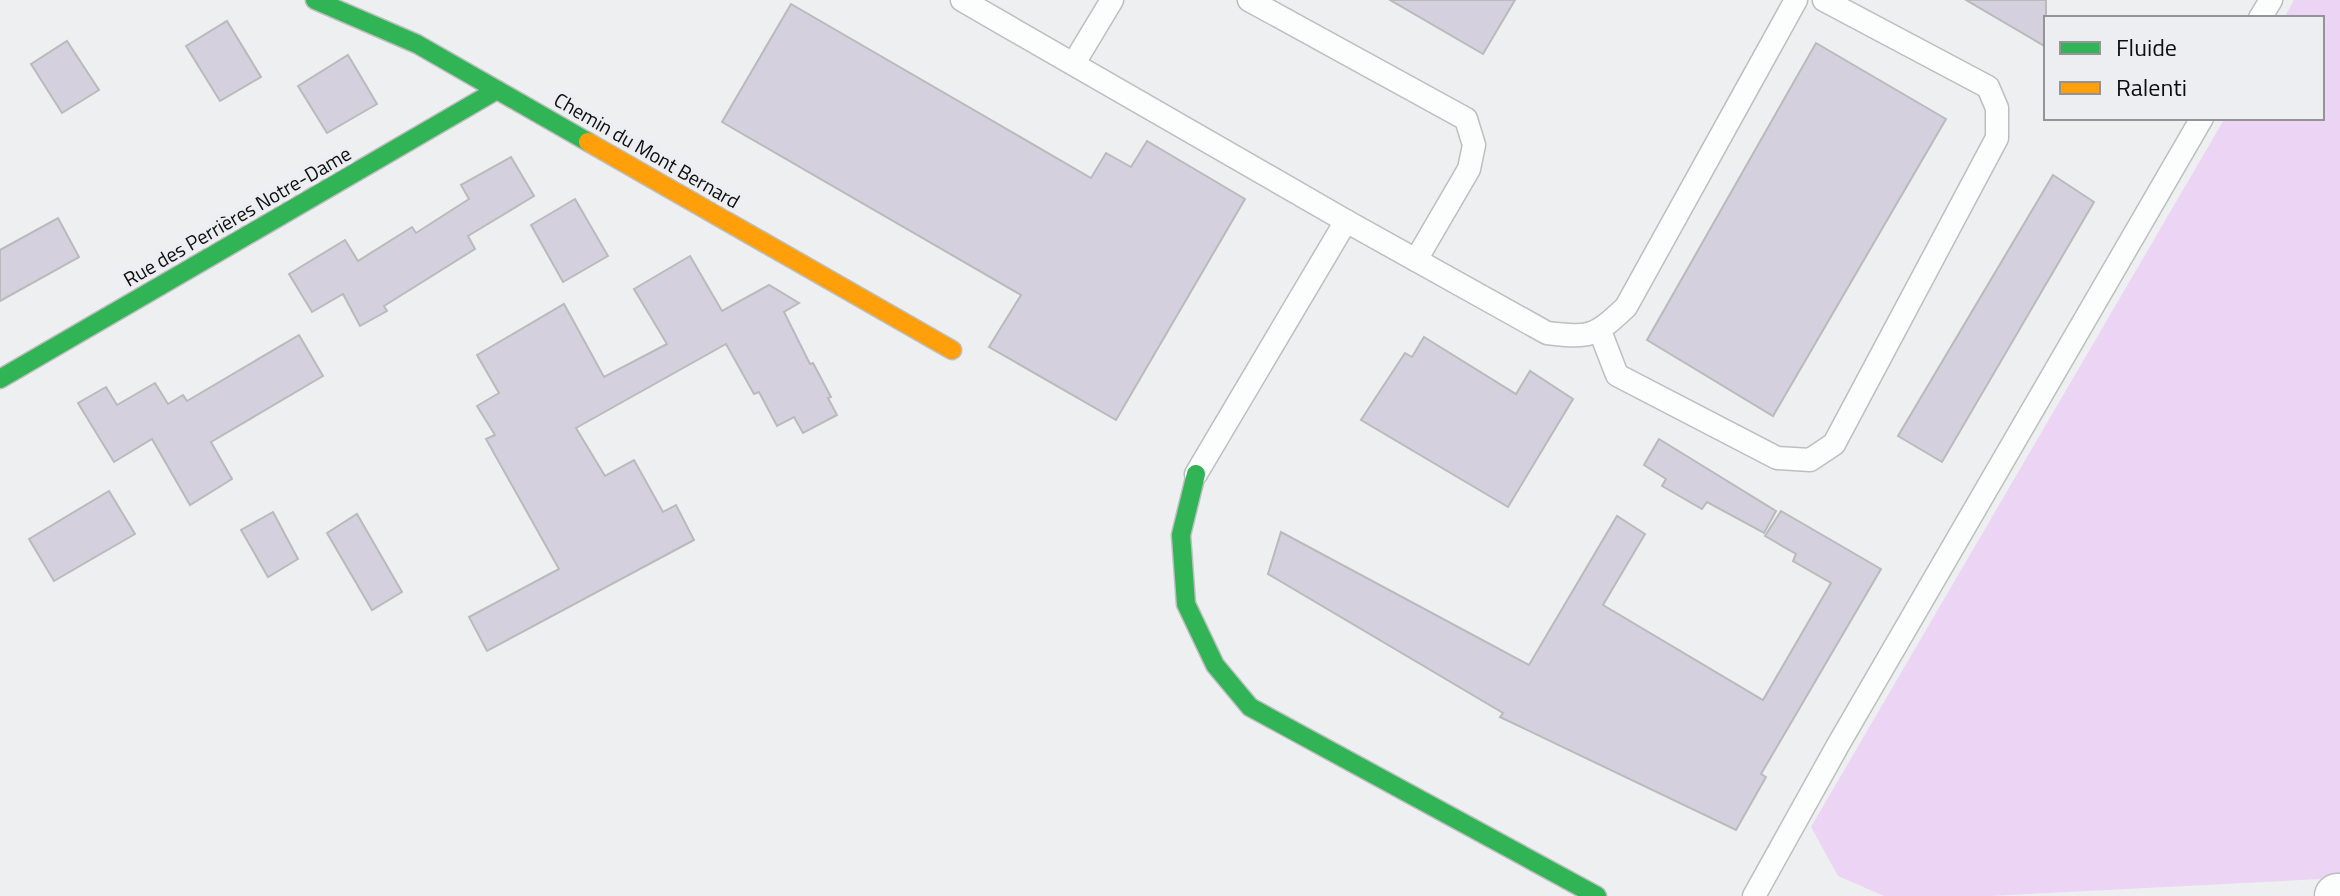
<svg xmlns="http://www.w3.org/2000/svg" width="2340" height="896" font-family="'Titillium Web',sans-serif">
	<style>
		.green { fill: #ebd4f4 }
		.building { fill: #d4d0dd; stroke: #b9babb; stroke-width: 2 }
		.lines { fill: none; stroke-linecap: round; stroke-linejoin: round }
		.lane-casing { stroke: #bdbebe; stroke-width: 25 }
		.street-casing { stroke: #bdbebe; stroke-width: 47 }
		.fast-casing { stroke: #bdbebe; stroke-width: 21 }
		.slow-casing { stroke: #bdbebe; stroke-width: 21 }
		.lane { stroke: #fcfdfd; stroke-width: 22 }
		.street { stroke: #fcfdfd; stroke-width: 44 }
		.fast { stroke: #30b455; stroke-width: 18 }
		.slow { stroke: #ff9f0a; stroke-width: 18 }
		.labels { text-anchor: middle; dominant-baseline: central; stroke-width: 8; stroke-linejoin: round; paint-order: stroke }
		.street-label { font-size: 20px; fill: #0e0e0f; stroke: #edeef1 }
	</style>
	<rect width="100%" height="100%" fill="#eeeff0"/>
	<!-- green -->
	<path class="green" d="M 2294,0 L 2340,0 L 2340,878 L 1990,896 L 1884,896 L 1838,876 L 1811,827 L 2225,118 L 2322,118 L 2322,18 L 2284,18 Z"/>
	<!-- building -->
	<g class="building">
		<path d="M 1390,0 L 1515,0 L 1483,54 Z"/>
		<path d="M 1966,0 L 2046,0 L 2046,47 Z"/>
		<path d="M 791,4 L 1091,178 L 1106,153 L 1131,167 L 1147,141 L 1245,199 L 1116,420 L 989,347 L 1021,295 L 722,122 Z"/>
		<path d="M 227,21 L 261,77 L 220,101 L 186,46 Z"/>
		<path d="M 67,41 L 99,90 L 62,113 L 31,64 Z"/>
		<path d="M 1816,43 L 1946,119 L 1773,416 L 1647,340 Z"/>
		<path d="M 348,55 L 377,104 L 327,133 L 298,86 Z"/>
		<path d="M 511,157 L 534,196 L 468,236 L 475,249 L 384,306 L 387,311 L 360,326 L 343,294 L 312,312 L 289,274 L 345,240 L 358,261 L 412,227 L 416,233 L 469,199 L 461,185 Z"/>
		<path d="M 2053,175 L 2094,202 L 1942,462 L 1898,436 Z"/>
		<path d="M 575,199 L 608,256 L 563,282 L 531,225 Z"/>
		<path d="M 58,218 L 79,257 L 0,301 L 0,250 Z"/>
		<path d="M 690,256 L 722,311 L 769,285 L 799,303 L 784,312 L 810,364 L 813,363 L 831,397 L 828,398 L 837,415 L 803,433 L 794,417 L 777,426 L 759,392 L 754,394 L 726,344 L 576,428 L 605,476 L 634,460 L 663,512 L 676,505 L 694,540 L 487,651 L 469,617 L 559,569 L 486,439 L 495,435 L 477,406 L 499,393 L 477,355 L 564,304 L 604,377 L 667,344 L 634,289 Z"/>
		<path d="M 299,335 L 323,376 L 211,442 L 232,479 L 190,505 L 152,439 L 114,462 L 78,403 L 106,387 L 117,405 L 155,383 L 168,404 L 183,395 L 187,401 Z"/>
		<path d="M 1424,337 L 1516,394 L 1530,371 L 1573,399 L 1508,507 L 1361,420 L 1405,353 L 1412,357 Z"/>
		<path d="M 1659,439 L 1776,511 L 1764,533 L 1707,502 L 1702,509 L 1662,486 L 1666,479 L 1644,465 Z"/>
		<path d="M 109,491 L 135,534 L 54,581 L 29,539 Z"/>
		<path d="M 1781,511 L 1881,569 L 1761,774 L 1766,777 L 1736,830 L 1500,717 L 1503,713 L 1268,574 L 1281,532 L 1529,665 L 1617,516 L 1645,534 L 1603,605 L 1763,700 L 1831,583 L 1793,561 L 1796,554 L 1765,536 Z"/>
		<path d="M 273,512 L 298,559 L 268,577 L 241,530 Z"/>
		<path d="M 357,514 L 402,592 L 372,610 L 327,533 Z"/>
	</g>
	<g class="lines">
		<!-- lane casing -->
		<g class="lane-casing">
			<g id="lane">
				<path d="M 962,0 L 1346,221 L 1547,333 C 1591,338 1594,337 1626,307 L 1796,0"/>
				<path d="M 1249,0 L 1466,119 L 1474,145 L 1469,169 L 1416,260"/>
				<path d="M 2260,18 L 2271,0"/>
				<path d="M 1074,63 L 1112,0"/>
				<path d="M 1600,331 L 1617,375 L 1777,458 L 1810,460 L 1834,444 L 1997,138 L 1997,108 L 1988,87 L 1824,0"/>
				<path d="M 1196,474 L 1346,221"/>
				<path d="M 1754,896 L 1838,745 L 2202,118"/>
			</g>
		</g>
		<!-- street casing -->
		<g class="street-casing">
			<path id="street" d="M 2337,896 L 2340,896"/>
		</g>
		<!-- fast casing -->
		<g class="fast-casing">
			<g id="fast">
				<path d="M 315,0 L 417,44 L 588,142"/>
				<path d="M 0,379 L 497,90"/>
				<path d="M 1196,474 L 1181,535 L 1186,604 L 1215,665 L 1250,707 L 1597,896"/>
			</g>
		</g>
		<!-- slow casing -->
		<g class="slow-casing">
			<path id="slow" d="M 588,142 L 952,350"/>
		</g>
		<!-- lane -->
		<use href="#lane" class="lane"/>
		<!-- street -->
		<use href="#street" class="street"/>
		<!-- fast -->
		<use href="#fast" class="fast"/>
		<!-- slow -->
		<use href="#slow" class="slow"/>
	</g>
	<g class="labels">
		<!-- street labels -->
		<g class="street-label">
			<text transform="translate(647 150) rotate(30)">Chemin du Mont Bernard</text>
			<text transform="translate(237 216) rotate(-30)">Rue des Perrières Notre-Dame</text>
		</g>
	</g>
	<!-- legend -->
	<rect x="2044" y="16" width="280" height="104" fill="#edeef1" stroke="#949497" stroke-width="2"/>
	<rect x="2060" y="42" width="40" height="12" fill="#30b455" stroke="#949497" stroke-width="2"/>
	<text x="2116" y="56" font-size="24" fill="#0e0e0f">Fluide</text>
	<rect x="2060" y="82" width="40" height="12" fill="#ff9f0a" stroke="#949497" stroke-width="2"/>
	<text x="2116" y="96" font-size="24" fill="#0e0e0f">Ralenti</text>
</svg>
